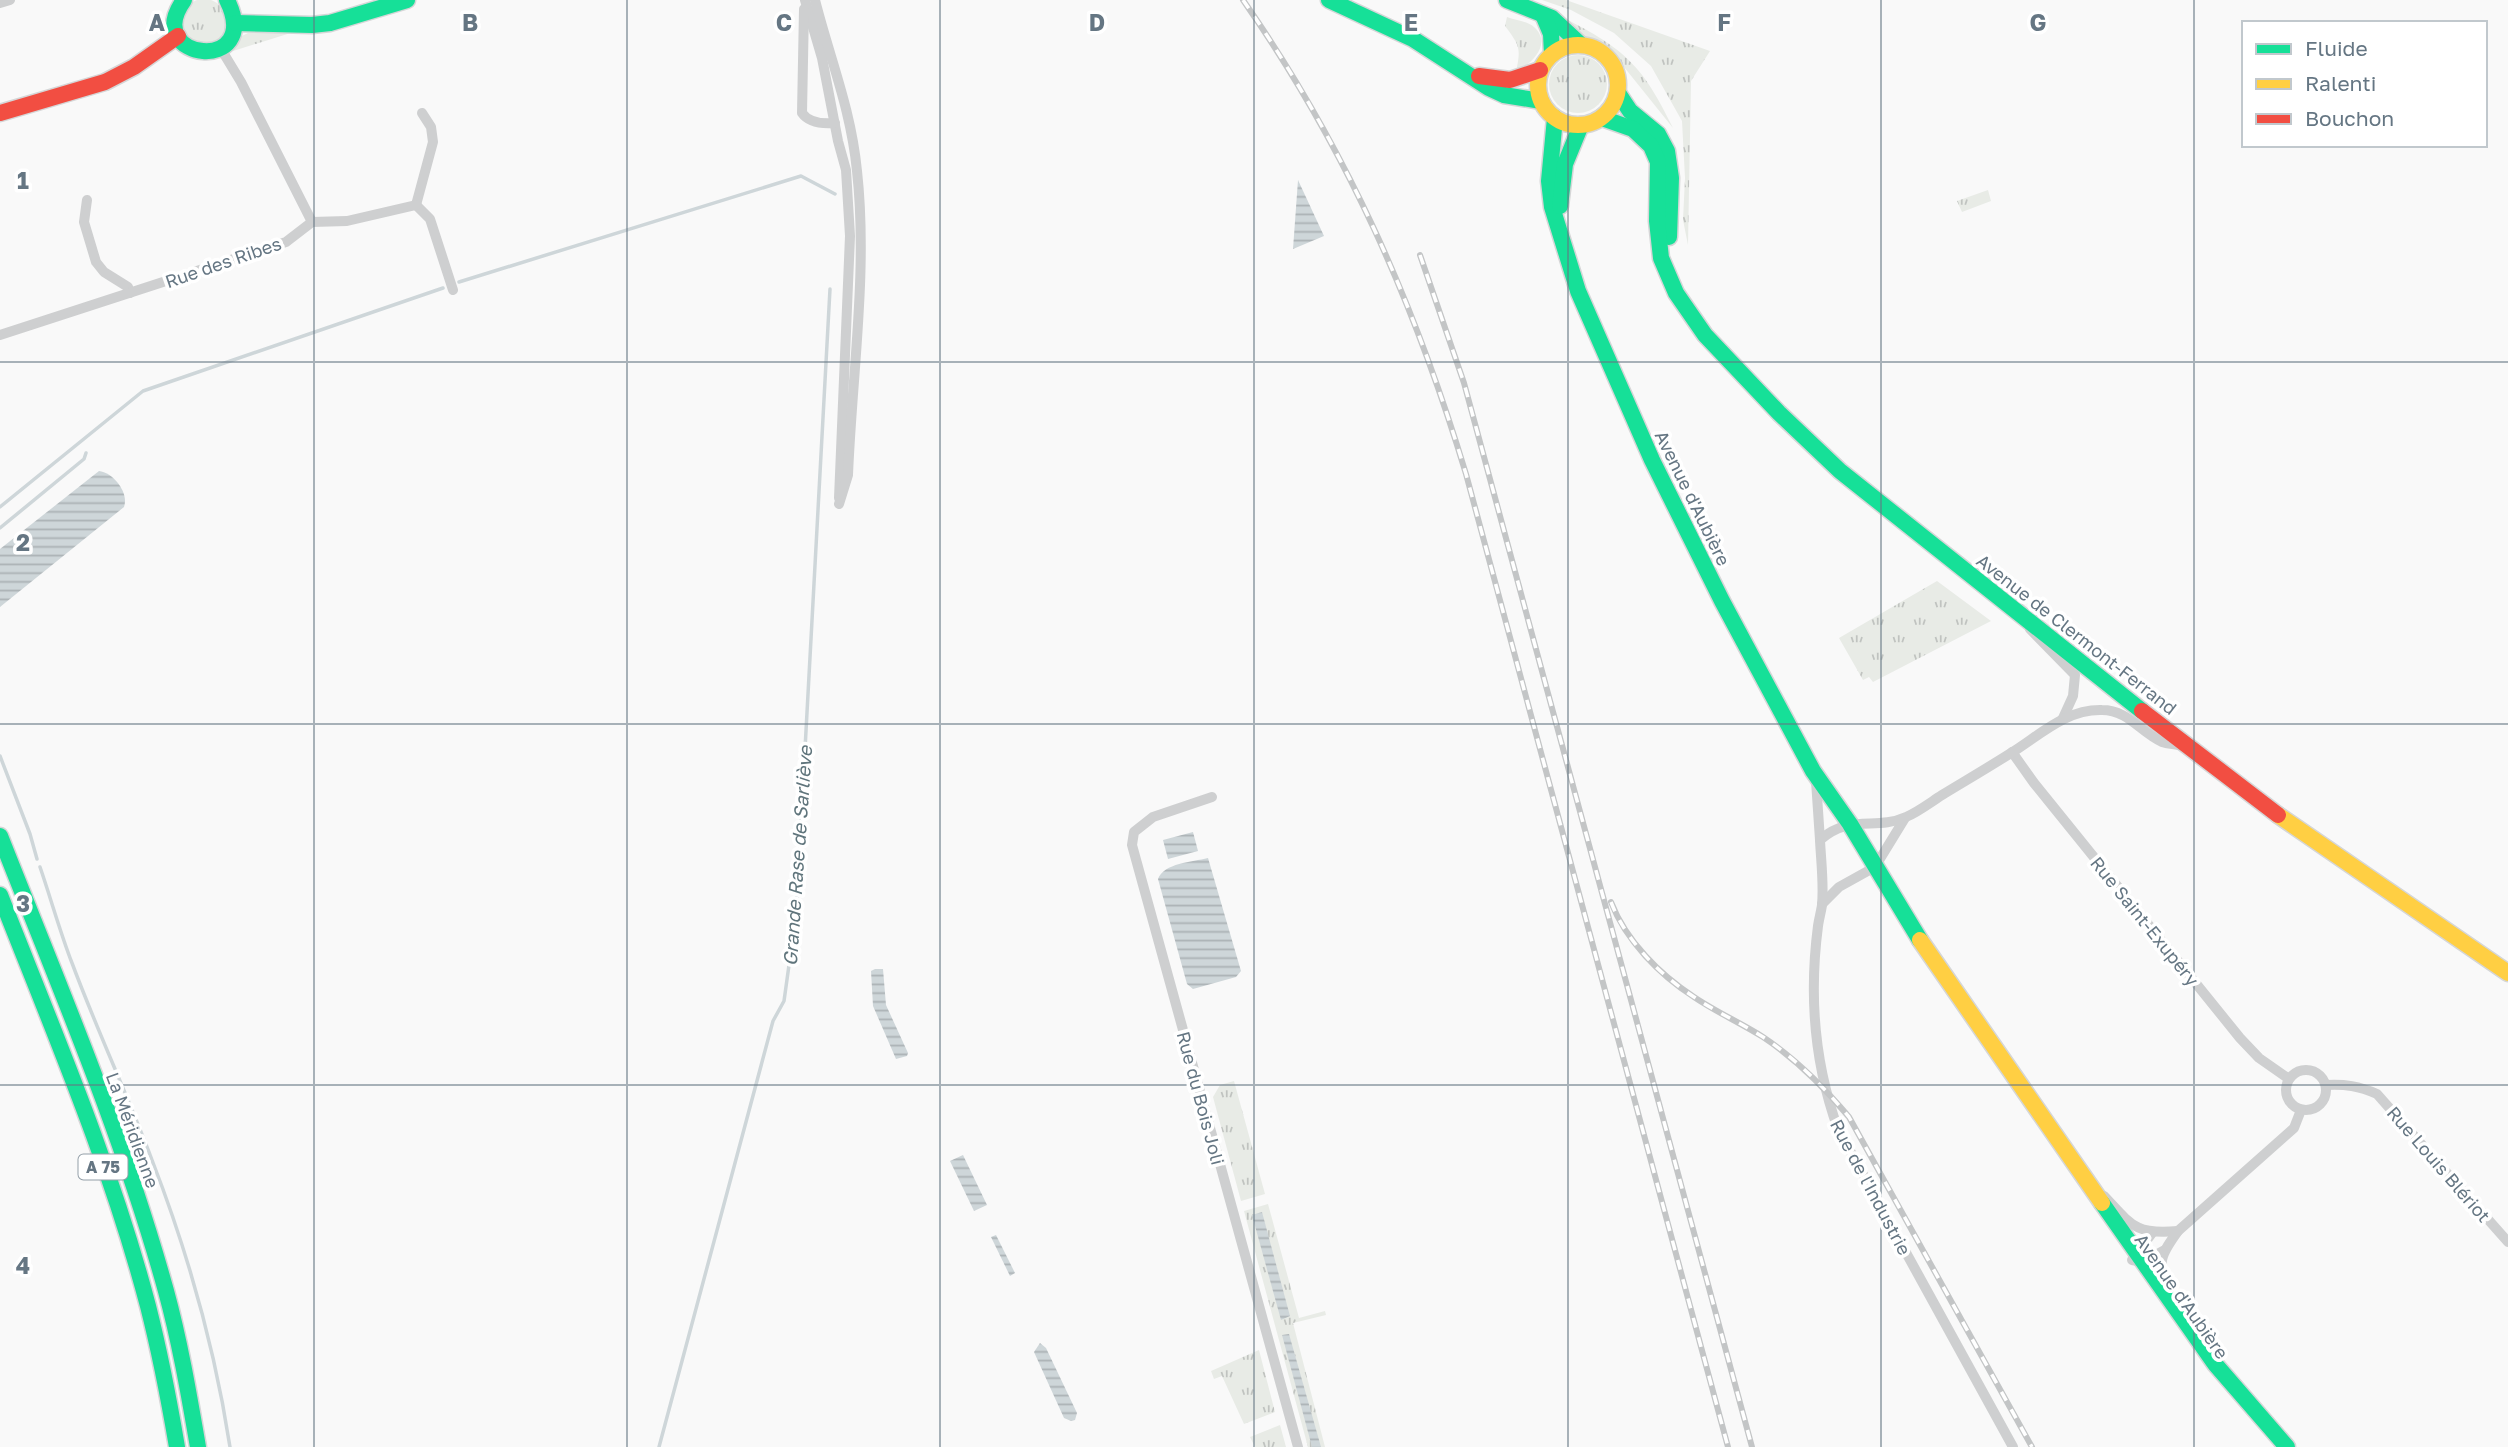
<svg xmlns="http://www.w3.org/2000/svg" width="2508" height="1447" font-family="'Golos Text',sans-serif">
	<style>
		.grass { fill: url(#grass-tufts) }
		.water { fill: url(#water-rules) }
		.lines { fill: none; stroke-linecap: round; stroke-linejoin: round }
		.stream { stroke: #ced6d9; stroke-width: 3.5 }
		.fast-casing { stroke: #d5d6d7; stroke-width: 19 }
		.slow-casing { stroke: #d5d6d7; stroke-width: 19 }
		.jam-casing { stroke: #d5d6d7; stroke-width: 19 }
		.street { stroke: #cecfd0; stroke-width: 10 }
		.fast { stroke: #16e098; stroke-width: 16 }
		.slow { stroke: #ffcf43; stroke-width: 16 }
		.jam { stroke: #f24e42; stroke-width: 16 }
		.rail-casing { stroke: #c3c5c6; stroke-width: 6 }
		.rail { stroke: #fff; stroke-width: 3.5; stroke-dasharray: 10; stroke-linecap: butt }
		.grid { fill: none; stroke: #657683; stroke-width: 2; stroke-opacity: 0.55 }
		.labels { text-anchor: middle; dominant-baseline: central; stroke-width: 7; stroke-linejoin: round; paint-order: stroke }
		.shield { fill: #fff; stroke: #939fa8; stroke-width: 2 }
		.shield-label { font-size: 16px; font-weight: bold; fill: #657683 }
		.street-label { font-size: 18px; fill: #657683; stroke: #fff }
		.water-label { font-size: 19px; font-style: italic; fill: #60757c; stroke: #fff }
		.grid-label { font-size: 23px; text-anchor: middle; font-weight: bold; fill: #657683; stroke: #fff; stroke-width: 7; stroke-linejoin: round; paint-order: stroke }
	</style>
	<defs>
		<pattern id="grass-tufts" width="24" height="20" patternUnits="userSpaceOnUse" patternTransform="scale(1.75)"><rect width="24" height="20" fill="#e8ebe6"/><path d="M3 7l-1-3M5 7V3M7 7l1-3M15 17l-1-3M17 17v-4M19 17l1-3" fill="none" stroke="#c0c3c0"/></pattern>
		<pattern id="water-rules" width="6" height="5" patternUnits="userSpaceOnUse" patternTransform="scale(1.75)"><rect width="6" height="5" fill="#ced6d9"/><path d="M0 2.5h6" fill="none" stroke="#abb2b5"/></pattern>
	</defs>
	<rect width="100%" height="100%" fill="#f9f9f9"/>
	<!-- grass -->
	<g class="grass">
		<circle cx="204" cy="22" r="23"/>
		<path d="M 1542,0 L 1566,0 L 1710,51 L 1691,81 L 1688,245 L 1683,220 L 1685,178 L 1682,121 L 1651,66 L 1614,33 L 1571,10 Z"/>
		<path d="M 1507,17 C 1515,20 1527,21 1534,27 C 1553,44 1531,64 1516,72 C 1521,48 1520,46 1505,26 Z"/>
		<path d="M 1564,18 C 1625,49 1643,66 1673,128 L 1624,67 L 1596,44 L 1587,41 Z"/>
		<path d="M 296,29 L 297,31 L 233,51 L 236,39 L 248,33 Z"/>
		<circle cx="1578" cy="84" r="29"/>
		<path d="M 1988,190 L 1991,201 L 1962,212 L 1957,201 Z"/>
		<path d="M 1937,581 L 1991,621 L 1873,682 L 1869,677 L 1863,680 L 1839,638 Z"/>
		<path d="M 1234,1081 L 1265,1194 L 1241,1201 L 1213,1097 L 1220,1085 Z"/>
		<path d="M 1268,1204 L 1299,1318 L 1325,1311 L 1326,1315 L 1293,1323 L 1325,1447 L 1308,1447 L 1244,1211 Z"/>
		<path d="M 1259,1350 L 1275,1412 L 1244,1424 L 1222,1376 L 1214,1379 L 1211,1371 Z"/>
		<path d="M 1280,1425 L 1286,1447 L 1255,1447 L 1250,1437 Z"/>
	</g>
	<!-- water -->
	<g class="water">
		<path d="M 1298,180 L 1324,236 L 1293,249 Z"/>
		<path d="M 99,471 C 114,473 129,493 124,507 L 0,607 L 0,549 Z"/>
		<path d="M 1193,832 L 1198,851 L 1168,859 L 1163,840 Z"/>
		<path d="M 1208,858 L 1241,971 L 1236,977 L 1193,989 L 1187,984 L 1158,879 C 1164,863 1192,862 1208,858 Z"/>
		<path d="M 875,969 L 883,969 L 886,1005 L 908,1053 L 907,1056 L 896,1059 L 873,1006 L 871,971 Z"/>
		<path d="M 963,1155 L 987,1205 L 974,1211 L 950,1161 Z"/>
		<path d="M 1262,1212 L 1290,1316 L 1281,1320 L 1252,1215 Z"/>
		<path d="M 996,1235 L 1015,1273 L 1010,1276 L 991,1237 Z"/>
		<path d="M 1289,1334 L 1321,1447 L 1312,1447 L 1282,1335 Z"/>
		<path d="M 1040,1343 L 1046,1348 L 1077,1413 L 1075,1420 L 1071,1421 L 1064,1418 L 1034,1352 Z"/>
	</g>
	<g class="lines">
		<!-- stream -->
		<g class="stream">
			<path d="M 459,282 L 801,176 L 835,194"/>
			<path d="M 0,507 L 143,391 L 443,288"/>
			<path d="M 0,528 L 84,459 L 86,453"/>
			<path d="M 0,756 L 30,834 L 37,859"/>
			<path d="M 40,867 C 51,899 60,932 72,963 C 97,1030 127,1094 152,1160 C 188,1253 215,1349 230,1447"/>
			<path d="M 659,1447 L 773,1021 L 784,1001 L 796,915 L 830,289"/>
		</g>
		<!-- fast casing -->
		<g class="fast-casing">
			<g id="fast">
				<path d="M 184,0 C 140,61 264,75 227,0"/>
				<path d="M 1329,0 L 1413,39 L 1489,88 L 1504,95 L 1541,101"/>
				<path d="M 1507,0 L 1552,18 L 1580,44"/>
				<path d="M 1543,15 L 1551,34 L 1552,54"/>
				<path d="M 236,23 L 312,25 L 330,23 L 407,0"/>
				<path d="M 1618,93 L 1630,111 L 1658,134 L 1667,151 L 1671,178 L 1669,237"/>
				<path d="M 1555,118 L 1549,181 L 1552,207 L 1578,291 L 1652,460 L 1722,601 L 1813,771 L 1850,824 L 1920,940"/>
				<path d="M 1602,118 L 1633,129 L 1651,146 L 1658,162 L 1657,221 L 1661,258 L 1676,293 L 1705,335 L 1779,413 L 1840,471 L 2142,711"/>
				<path d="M 1560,206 L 1565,164 L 1581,125"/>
				<path d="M 0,836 C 59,986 123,1135 166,1291 C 180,1342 189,1395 198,1447"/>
				<path d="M 0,895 C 53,1030 111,1165 148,1306 C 160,1353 169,1400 177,1447"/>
				<path d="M 2102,1203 L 2215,1364 L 2287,1447"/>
			</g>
		</g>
		<!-- slow casing -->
		<g class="slow-casing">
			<g id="slow">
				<circle cx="1578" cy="85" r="40"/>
				<path d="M 2278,815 L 2508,973"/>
				<path d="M 1920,940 L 2102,1203"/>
			</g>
		</g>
		<!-- jam casing -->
		<g class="jam-casing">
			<g id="jam">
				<path d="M 1479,76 L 1510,80 L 1540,70"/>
				<path d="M 0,113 L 105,82 L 134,67 L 178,36"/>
				<path d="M 2142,711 L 2278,815"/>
			</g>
		</g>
		<!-- street -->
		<g class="street">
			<path d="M 805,0 L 822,58 L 838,141 L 846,170 L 850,236 L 839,498"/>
			<path d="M 815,0 C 830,59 851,109 857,171 C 868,270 852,375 848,475 L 839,504"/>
			<path d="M 0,3 L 10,0"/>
			<path d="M 804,9 L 802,113 C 809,123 823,124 835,123"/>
			<path d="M 221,49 L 241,82 L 312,222"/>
			<path d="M 87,200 L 84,222 L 96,262 L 104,272 L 128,287 L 130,293"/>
			<path d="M 416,205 L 433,142 L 431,127 L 422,113"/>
			<path d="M 416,205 L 430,219 L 453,290"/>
			<path d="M 0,335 L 286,242 L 312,222 L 347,221 L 416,205"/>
			<path d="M 2030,629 L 2075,675 L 2073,696 L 2063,718"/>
			<path d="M 2012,752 L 2034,783 L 2240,1038 L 2259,1058 L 2289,1079"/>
			<path d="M 1816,781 L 1820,840"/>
			<path d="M 1212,797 L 1153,817 L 1134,832 L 1132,845 L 1298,1447"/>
			<path d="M 1822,904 L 1839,887 L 1875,867 L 1905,818"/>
			<circle cx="2306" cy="1090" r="20"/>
			<path d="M 2326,1085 C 2345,1084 2359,1086 2377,1094 L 2508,1242"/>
			<path d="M 2104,1196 C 2132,1226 2136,1235 2178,1231"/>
			<path d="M 2152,1233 L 2132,1260 L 2143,1262 L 2165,1250"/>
			<path d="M 2170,1288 C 2155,1263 2162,1253 2178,1231 L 2294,1128 L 2301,1110"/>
			<path d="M 2013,1447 L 1838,1129 C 1814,1063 1809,995 1818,926 C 1819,919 1821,912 1822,905 C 1824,884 1821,861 1820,840 C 1851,813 1875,831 1906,817 C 1918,812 1931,802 1942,795 C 1965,781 1989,767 2011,753 C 2040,735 2066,709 2102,710 C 2128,710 2140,732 2162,742 C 2168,744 2177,744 2183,746"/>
		</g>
		<!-- fast -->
		<use href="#fast" class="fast"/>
		<!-- slow -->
		<use href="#slow" class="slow"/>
		<!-- jam -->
		<use href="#jam" class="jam"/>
		<!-- rail casing -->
		<g class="rail-casing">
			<g id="rail">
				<path d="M 1243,0 C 1346,148 1414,302 1466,474 L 1728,1447"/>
				<path d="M 1420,255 L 1464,383 L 1752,1447"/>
				<path d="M 1611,902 C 1626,941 1660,975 1694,997 C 1716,1012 1741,1023 1763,1037 C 1796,1059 1824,1087 1849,1117 L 2032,1447"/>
			</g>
		</g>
		<!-- rail -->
		<use href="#rail" class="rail"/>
	</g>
	<!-- grid -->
	<path class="grid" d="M 314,0 L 314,1447M 627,0 L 627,1447M 940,0 L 940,1447M 1254,0 L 1254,1447M 1568,0 L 1568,1447M 1881,0 L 1881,1447M 2194,0 L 2194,1447M 0,362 L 2508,362M 0,724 L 2508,724M 0,1085 L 2508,1085"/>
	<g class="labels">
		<!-- shield labels -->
		<rect class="shield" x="78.5" y="1154.5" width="49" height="25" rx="5"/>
		<g class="shield-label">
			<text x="103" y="1167">A 75</text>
		</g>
		<!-- street labels -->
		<g class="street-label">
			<text transform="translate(223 262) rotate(-19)">Rue des Ribes</text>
			<text transform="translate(1693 498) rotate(64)">Avenue d'Aubière</text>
			<text transform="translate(2077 634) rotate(38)">Avenue de Clermont-Ferrand</text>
			<text transform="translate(2145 921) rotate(51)">Rue Saint-Exupéry</text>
			<text transform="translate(1201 1098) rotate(75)">Rue du Bois Joli</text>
			<text transform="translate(133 1130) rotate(70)">La Méridienne</text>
			<text transform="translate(2439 1164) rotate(49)">Rue Louis Blériot</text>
			<text transform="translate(1871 1187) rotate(62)">Rue de l'Industrie</text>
			<text transform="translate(2182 1296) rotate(55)">Avenue d'Aubière</text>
		</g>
		<!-- water labels -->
		<g class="water-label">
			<text transform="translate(797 856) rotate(-86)">Grande Rase de Sarliève</text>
		</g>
	</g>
	<g class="grid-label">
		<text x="157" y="31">A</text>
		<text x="470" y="31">B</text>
		<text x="784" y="31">C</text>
		<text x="1097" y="31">D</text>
		<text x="1411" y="31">E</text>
		<text x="1724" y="31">F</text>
		<text x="2038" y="31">G</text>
		<text x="23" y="189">1</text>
		<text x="23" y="551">2</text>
		<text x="23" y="912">3</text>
		<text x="23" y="1274">4</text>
	</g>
	<!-- legend -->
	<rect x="2242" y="21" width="245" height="126" fill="#ffffff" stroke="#c1c8cd" stroke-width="2"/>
	<rect x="2256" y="44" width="35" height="10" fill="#16e098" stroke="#c1c8cd" stroke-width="2"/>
	<text x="2305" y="56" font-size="21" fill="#657683">Fluide</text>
	<rect x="2256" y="79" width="35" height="10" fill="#ffcf43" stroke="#c1c8cd" stroke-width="2"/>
	<text x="2305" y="91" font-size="21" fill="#657683">Ralenti</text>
	<rect x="2256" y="114" width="35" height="10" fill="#f24e42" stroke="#c1c8cd" stroke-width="2"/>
	<text x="2305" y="126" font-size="21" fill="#657683">Bouchon</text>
</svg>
